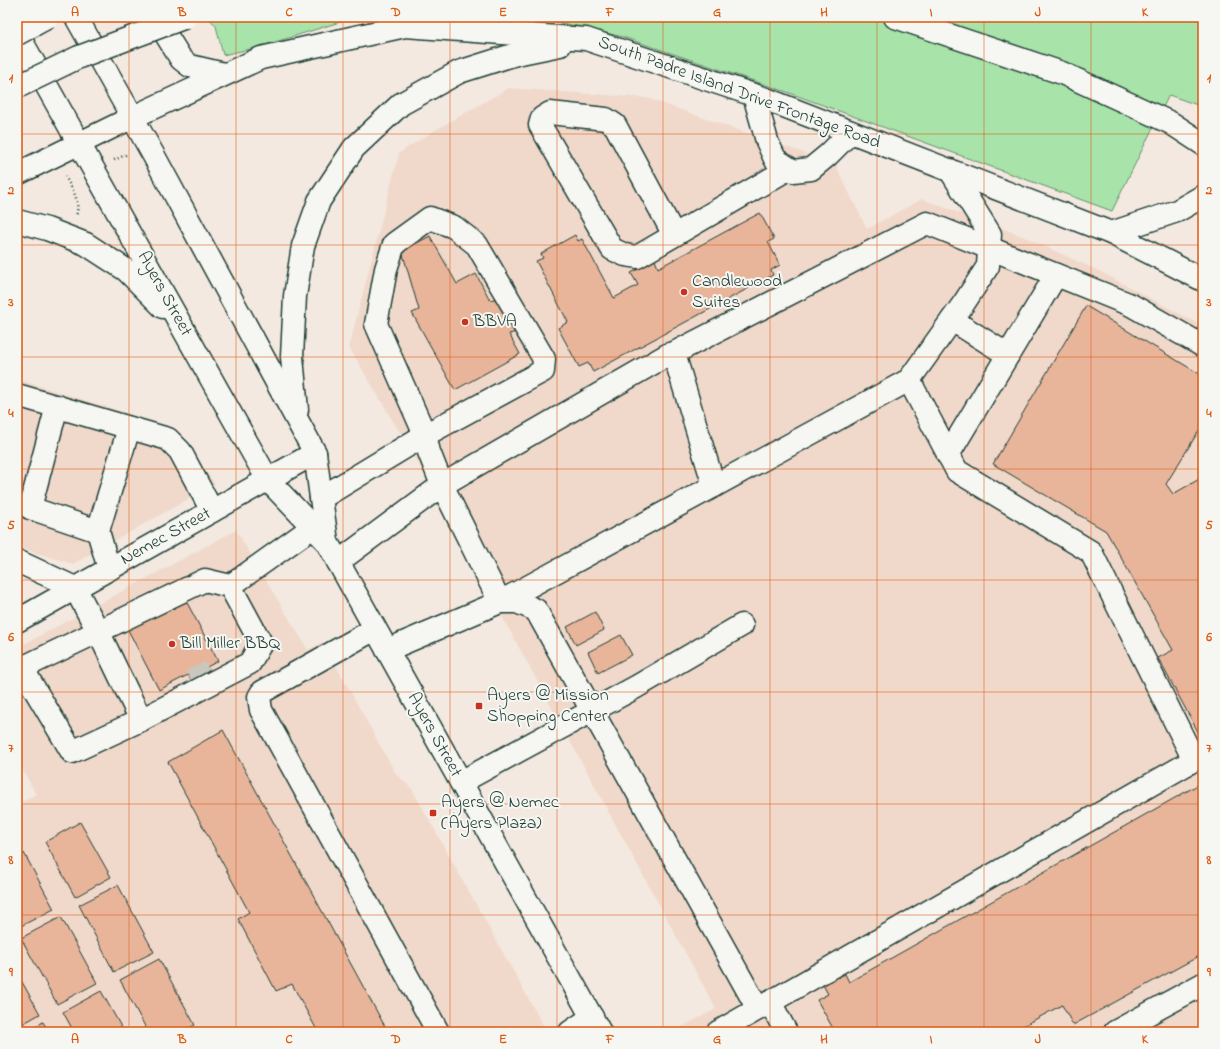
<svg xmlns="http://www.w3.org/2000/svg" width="1220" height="1049" font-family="'Indie Flower',sans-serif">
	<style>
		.built { fill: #f0d9cb }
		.green { fill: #a8e3a9; stroke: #64906e }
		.building { fill: #e8b59a; stroke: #1f3d34 }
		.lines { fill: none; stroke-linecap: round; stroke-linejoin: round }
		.minor-tunnel { stroke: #c9c7be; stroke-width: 22; stroke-dasharray: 22 11; stroke-linecap: butt }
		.minor-casing { stroke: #1f3d34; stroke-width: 25 }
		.major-casing { stroke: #1f3d34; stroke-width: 25 }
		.highway-casing { stroke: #1f3d34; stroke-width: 25 }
		.path { stroke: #1f3d34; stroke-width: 2.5; stroke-dasharray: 1 3; stroke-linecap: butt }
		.minor { stroke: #f6f6f2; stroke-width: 22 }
		.major { stroke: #f6f6f2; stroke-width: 22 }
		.highway { stroke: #f6f6f2; stroke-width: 22 }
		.highway-bridge-casing { stroke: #1f3d34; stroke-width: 25; stroke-linecap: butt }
		.highway-bridge { stroke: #f6f6f2; stroke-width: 22 }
		.grid { fill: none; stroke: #de580e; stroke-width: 1; stroke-opacity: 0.55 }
		.poi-dot { fill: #c8321e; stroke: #f6f6f2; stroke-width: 1.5 }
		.labels { text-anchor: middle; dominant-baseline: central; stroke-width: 4; stroke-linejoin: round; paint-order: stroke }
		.street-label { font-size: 18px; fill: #1f3d34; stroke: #f6f6f2 }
		.poi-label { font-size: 18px; fill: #1f3d34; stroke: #f6f6f2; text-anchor: start }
		.neatline { fill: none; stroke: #de580e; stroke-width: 1.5 }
		.grid-label { font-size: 13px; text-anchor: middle; font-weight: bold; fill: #de580e }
	</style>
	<rect width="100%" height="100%" fill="#f3e9e0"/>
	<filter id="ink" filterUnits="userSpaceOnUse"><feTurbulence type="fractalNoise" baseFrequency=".025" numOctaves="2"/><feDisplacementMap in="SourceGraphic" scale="8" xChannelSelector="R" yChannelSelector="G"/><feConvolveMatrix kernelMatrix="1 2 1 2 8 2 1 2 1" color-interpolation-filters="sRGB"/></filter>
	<g filter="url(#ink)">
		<!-- built -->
		<g class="built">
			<path d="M 509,88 L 647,98 L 835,164 L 867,229 L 922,199 L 1020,235 L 1099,271 L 1203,326 L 1203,1032 L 672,1032 L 716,1009 L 425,475 L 349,347 L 399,153 L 437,129 Z"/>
			<path d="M 17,379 L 173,428 L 215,484 L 73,564 L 17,547 Z"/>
			<path d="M 236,530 L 308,650 L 323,642 L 396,774 L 412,789 L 547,1032 L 17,1032 L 17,805 L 36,794 L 17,760 L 17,648 Z"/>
		</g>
		<!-- green -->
		<g class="green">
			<path d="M 208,17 L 386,17 L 340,22 L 259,47 L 223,55 L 216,26 Z"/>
			<path d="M 536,17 L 1203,17 L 1203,107 L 1169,95 L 1112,211 L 787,92 L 623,37 Z"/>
		</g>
		<!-- building -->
		<g class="building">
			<path d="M 760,213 L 774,239 L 768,242 L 780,265 L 771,270 L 773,275 L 593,372 L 588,363 L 579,367 L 558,328 L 568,322 L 536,261 L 543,258 L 541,254 L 575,235 L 578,241 L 582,239 L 614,298 L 638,285 L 631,273 L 655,260 L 658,268 Z"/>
			<path d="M 430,236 L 457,284 L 476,274 L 490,300 L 498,298 L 517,332 L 509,334 L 520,354 L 455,390 L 412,313 L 419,310 L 402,251 Z"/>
			<path d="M 1086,306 L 1203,376 L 1203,424 L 1166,484 L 1173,494 L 1203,477 L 1203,741 L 1158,658 L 1173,650 L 1106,531 L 993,464 Z"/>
			<path d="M 184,597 L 218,661 L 207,667 L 211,675 L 193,684 L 188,675 L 159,690 L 127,628 Z"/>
			<path d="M 595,612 L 604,630 L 576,645 L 567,627 Z"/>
			<path d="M 621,635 L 632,655 L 598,673 L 588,652 Z"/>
			<path d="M 223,730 L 388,1032 L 318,1032 L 292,984 L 276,991 L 238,919 L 249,912 L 168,762 Z"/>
			<path d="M 1203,782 L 1203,954 L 1073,1025 L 1062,1005 L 1012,1032 L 835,1032 L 817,1000 L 828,994 L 823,985 L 845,974 L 849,982 Z"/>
			<path d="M 80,822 L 111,877 L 75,897 L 45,842 Z"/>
			<path d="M 24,853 L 54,909 L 17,928 L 17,857 Z"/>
			<path d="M 118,885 L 154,952 L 114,972 L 79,905 Z"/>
			<path d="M 61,917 L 97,983 L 57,1004 L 21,938 Z"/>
			<path d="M 159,959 L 195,1025 L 182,1032 L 148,1032 L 120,980 Z"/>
			<path d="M 17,973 L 40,1014 L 17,1027 Z"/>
			<path d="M 101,991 L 124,1032 L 74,1032 L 63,1012 Z"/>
			<path d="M 43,1022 L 49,1032 L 26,1032 Z"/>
			<path d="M 1203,1026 L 1203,1032 L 1192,1032 Z"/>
		</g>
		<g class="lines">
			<!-- minor-tunnel -->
			<path class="minor-tunnel" d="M 191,681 L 210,672"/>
			<!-- minor casing -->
			<g class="minor-casing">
				<g id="minor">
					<path d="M 754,95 L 767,141 L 775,159 L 793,171 L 811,169 L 828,155 L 851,132"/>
					<path d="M 674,235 L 615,125 L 606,119 L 550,113 L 542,118 L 540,125 L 612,249 L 625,255 L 637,257 L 788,169"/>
					<path d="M 952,320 L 1008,355"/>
					<path d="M 672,354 L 927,223 L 1131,305 L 1203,346"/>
					<path d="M 17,395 L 168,439 L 180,451 L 212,511"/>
					<path d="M 57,406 L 30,508 L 98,531"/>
					<path d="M 948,455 L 1056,275"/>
					<path d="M 321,498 L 425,435 L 543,371 L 544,359 L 477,245 L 454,227 L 430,218 L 394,244 L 386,269 L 376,324 L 425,435 L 429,452 L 442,485 L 500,602 L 714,486"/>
					<path d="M 17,561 L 75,588 L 98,631 L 141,720"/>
					<path d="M 338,562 L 442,485 L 669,354 L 672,354 L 675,357 L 714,486 L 909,380 L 964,303 L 988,266 L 990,234 L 950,170"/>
					<path d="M 109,569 L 98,531 L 129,428"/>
					<path d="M 230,586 L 313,527"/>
					<path d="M 17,621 L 315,453"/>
					<path d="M 375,629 L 262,692 L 259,697 L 261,710 L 438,1032"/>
					<path d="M 387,650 L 500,602 L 517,602 L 536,610 L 758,1009 L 718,1032"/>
					<path d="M 17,666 L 22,668 L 205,580 L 230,586 L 261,643 L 250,663 L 141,720 L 72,752 L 22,668"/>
					<path d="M 461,782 L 636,687 L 742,625"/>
					<path d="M 770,1002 L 786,1032"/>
					<path d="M 758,1009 L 1194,760 L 1091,552 L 957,471 L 909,380"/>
					<path d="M 570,1032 L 592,1017"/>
					<path d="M 1115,1032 L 1203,984"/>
				</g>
			</g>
			<!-- major casing -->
			<g class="major-casing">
				<g id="major">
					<path d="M 76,17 L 154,156 L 315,453 L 327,542"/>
					<path d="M 155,17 L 181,59 L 190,66 L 224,74"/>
					<path d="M 17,33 L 268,480 L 327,542 L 600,1032"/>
					<path d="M 17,174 L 133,117 L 261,58 L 405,26 L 586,39 L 766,99 L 1111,233 L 1203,280"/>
					<path d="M 17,221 L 47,229 L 86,244 L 126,270 L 163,307"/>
					<path d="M 1111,233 L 1177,211 L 1203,196"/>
					<path d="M 297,410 L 292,357 L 295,296 L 303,246 L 319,201 L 354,148 L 401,104 L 459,72 L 516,54 L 560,45"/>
				</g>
			</g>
			<!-- highway casing -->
			<g class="highway-casing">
				<path id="highway" d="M 895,17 L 1062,73 L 1171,123 L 1203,144"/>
			</g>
			<!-- path -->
			<g class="path">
				<path d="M 114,160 L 128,154"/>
				<path d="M 65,176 C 72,190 81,200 76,216"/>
			</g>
			<!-- minor -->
			<use href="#minor" class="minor"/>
			<!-- major -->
			<use href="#major" class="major"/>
			<!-- highway -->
			<use href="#highway" class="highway"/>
			<!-- highway-bridge casing -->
			<g class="highway-bridge-casing">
				<g id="highway-bridge">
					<path d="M 17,34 L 48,17"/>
					<path d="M 17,87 L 79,57 L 186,17"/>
				</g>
			</g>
			<!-- highway-bridge -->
			<use href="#highway-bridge" class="highway-bridge"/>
		</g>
	</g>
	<!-- grid -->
	<path class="grid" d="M 129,17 L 129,1032M 236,17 L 236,1032M 343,17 L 343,1032M 450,17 L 450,1032M 557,17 L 557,1032M 663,17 L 663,1032M 770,17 L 770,1032M 877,17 L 877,1032M 984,17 L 984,1032M 1091,17 L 1091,1032M 17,134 L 1203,134M 17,245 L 1203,245M 17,357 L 1203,357M 17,469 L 1203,469M 17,580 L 1203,580M 17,692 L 1203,692M 17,804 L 1203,804M 17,915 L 1203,915"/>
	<!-- markers -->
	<g class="poi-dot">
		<circle cx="684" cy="292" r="4"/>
		<circle cx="465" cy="322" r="4"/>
		<circle cx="172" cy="644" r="4"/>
		<rect x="475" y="702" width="8" height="8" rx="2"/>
		<rect x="429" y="809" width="8" height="8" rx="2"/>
	</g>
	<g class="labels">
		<!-- street labels -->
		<g class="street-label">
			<text transform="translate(739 93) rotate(20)">South Padre Island Drive Frontage Road</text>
			<text transform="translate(164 294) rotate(61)">Ayers Street</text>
			<text transform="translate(166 537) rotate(-29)">Nemec Street</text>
			<text transform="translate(434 735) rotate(61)">Ayers Street</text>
		</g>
		<!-- poi labels -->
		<g class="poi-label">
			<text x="692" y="282">Candlewood<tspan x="692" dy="21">Suites</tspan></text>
			<text x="473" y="322">BBVA</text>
			<text x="180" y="644">Bill Miller BBQ</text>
			<text x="487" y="696">Ayers @ Mission<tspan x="487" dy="21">Shopping Center</tspan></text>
			<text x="441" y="803">Ayers @ Nemec<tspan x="441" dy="21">(Ayers Plaza)</tspan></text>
		</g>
	</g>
	<!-- margin -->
	<rect width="1220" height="1049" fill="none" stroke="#f6f6f2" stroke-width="44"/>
	<rect x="22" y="22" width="1176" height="1005" class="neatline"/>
	<g class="grid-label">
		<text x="75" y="16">A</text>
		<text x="182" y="16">B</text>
		<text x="289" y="16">C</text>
		<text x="396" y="16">D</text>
		<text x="503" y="16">E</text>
		<text x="610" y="16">F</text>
		<text x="717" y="16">G</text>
		<text x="824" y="16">H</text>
		<text x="931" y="16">I</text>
		<text x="1038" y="16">J</text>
		<text x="1145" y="16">K</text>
		<text x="11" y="82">1</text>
		<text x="1209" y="82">1</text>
		<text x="11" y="194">2</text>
		<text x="1209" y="194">2</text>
		<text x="11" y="306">3</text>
		<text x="1209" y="306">3</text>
		<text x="11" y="417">4</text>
		<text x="1209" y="417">4</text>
		<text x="11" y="529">5</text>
		<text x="1209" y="529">5</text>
		<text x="11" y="641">6</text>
		<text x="1209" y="641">6</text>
		<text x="11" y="752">7</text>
		<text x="1209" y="752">7</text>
		<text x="11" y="864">8</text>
		<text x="1209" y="864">8</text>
		<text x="11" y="976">9</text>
		<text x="1209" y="976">9</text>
		<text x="75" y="1043">A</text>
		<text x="182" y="1043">B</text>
		<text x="289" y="1043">C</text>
		<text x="396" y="1043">D</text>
		<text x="503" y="1043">E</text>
		<text x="610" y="1043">F</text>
		<text x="717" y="1043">G</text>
		<text x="824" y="1043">H</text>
		<text x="931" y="1043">I</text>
		<text x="1038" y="1043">J</text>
		<text x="1145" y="1043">K</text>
	</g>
</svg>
